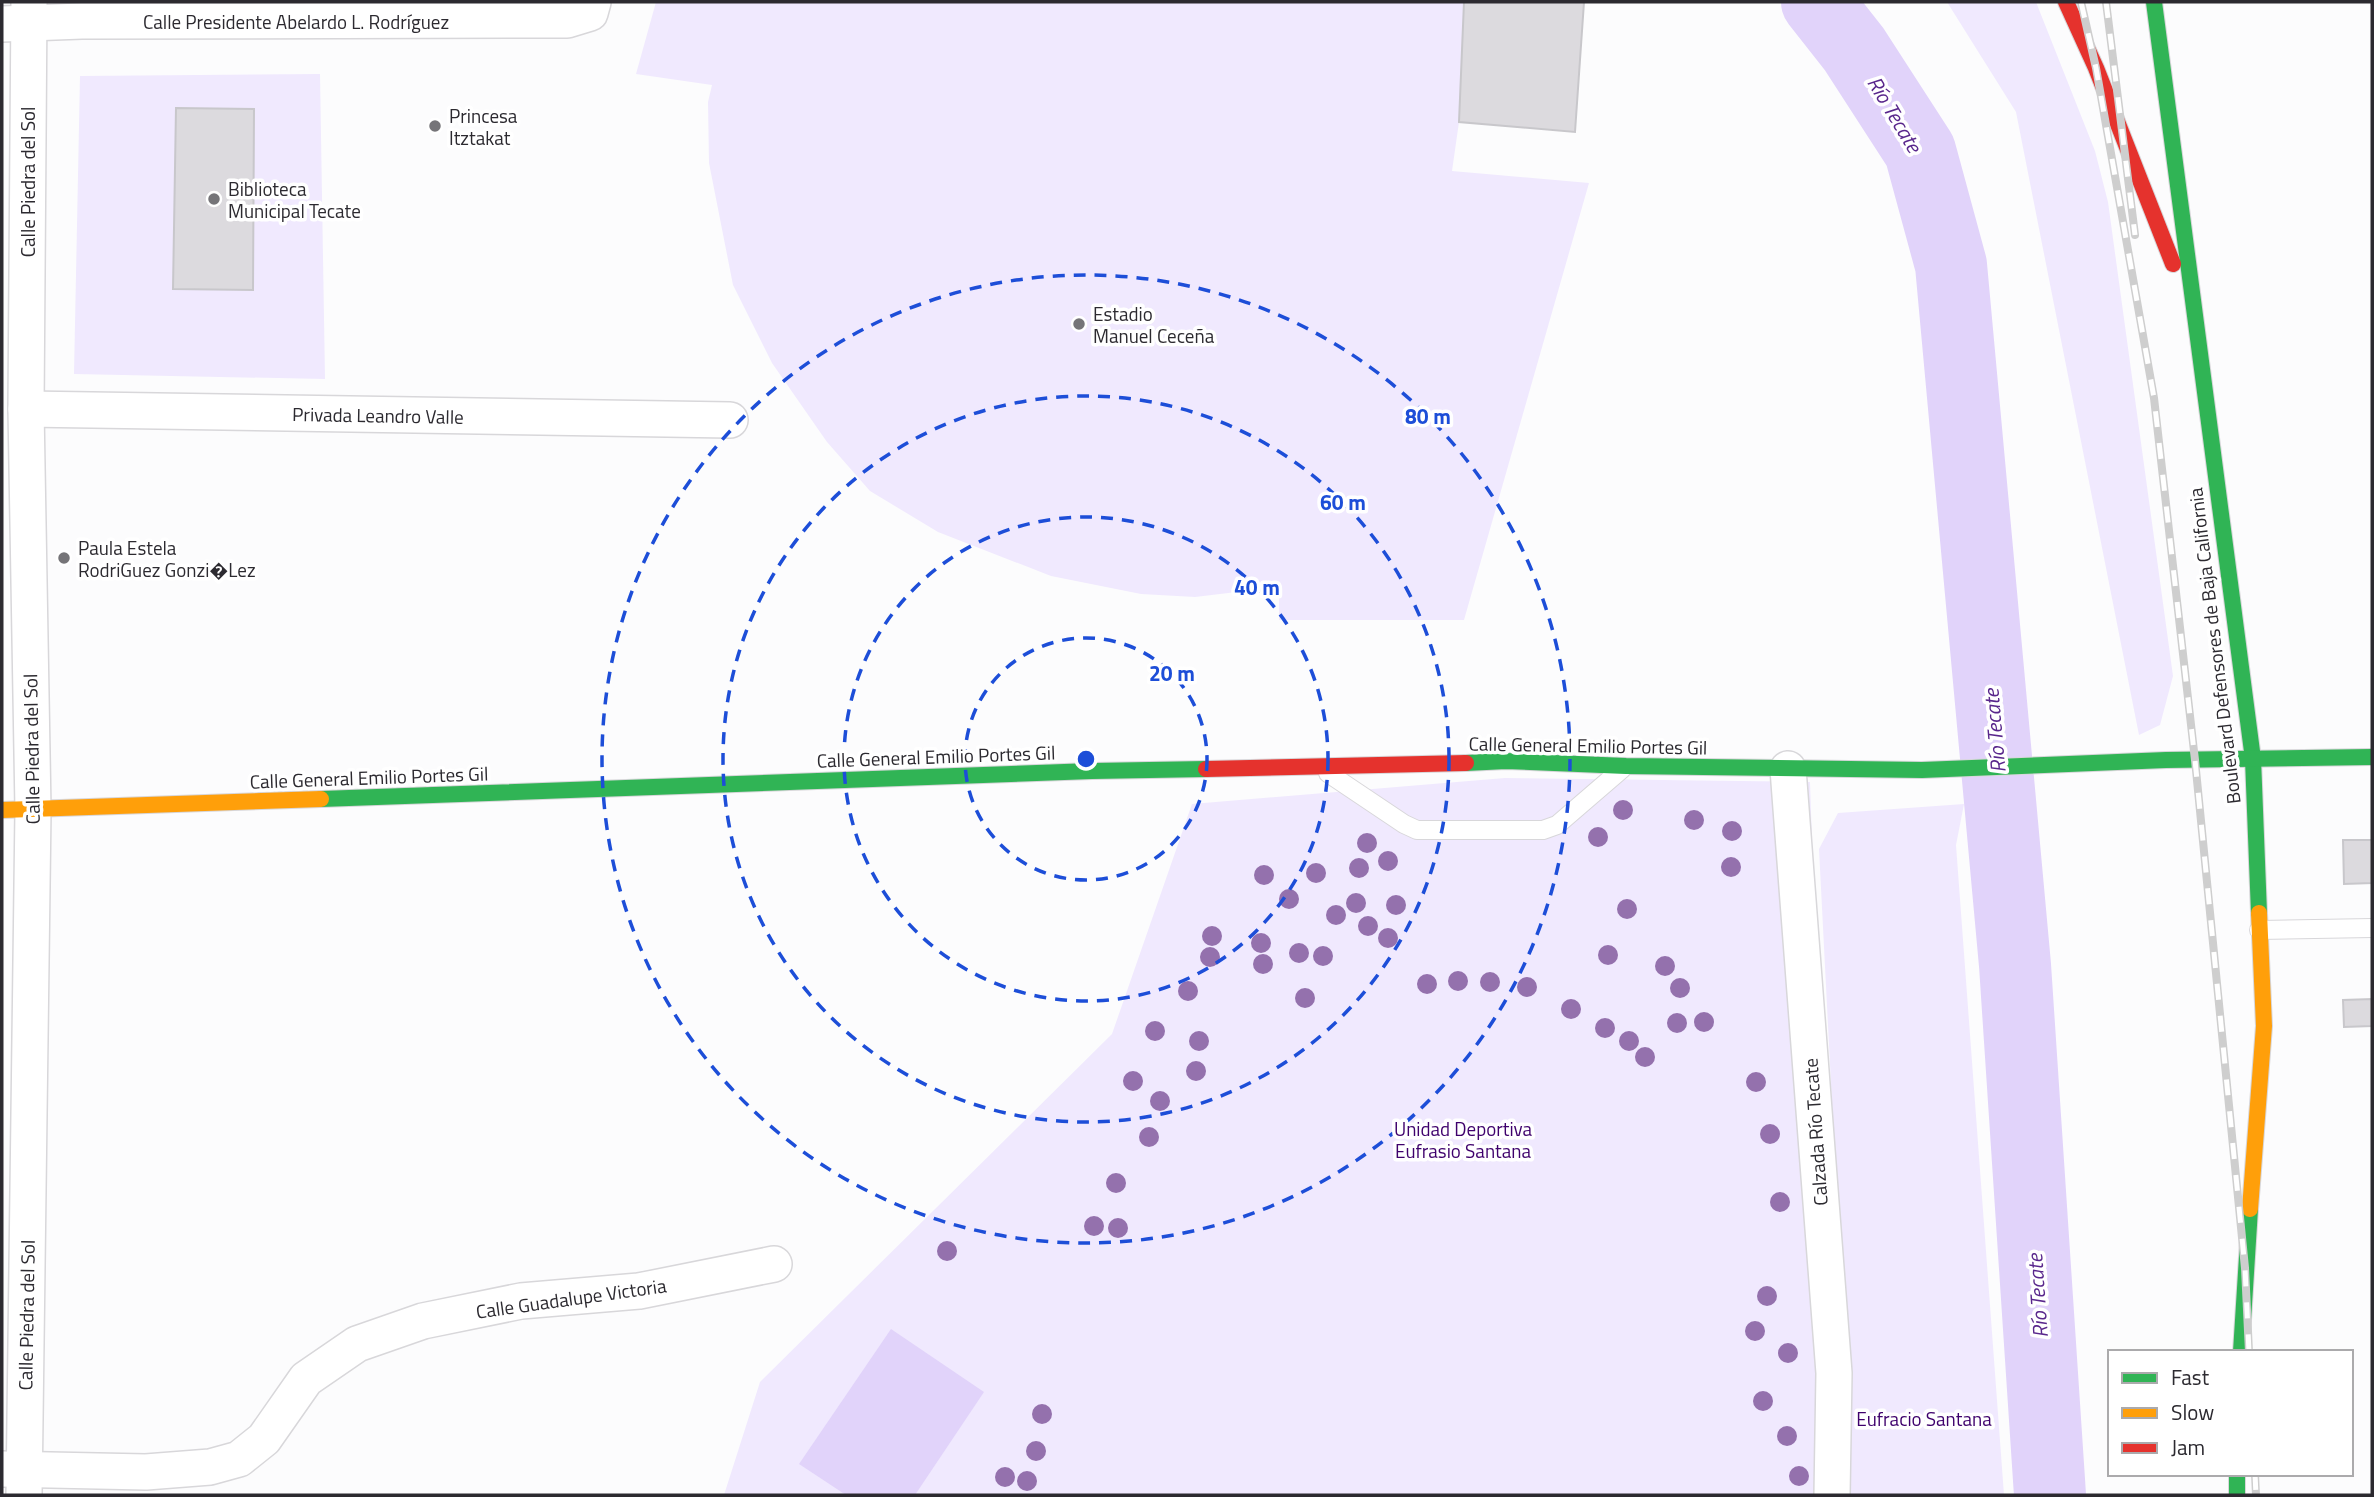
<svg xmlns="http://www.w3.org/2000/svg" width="2374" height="1497" font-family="'Titillium Web',sans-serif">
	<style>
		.green { fill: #f0e9fe }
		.water { fill: #e1d3fa }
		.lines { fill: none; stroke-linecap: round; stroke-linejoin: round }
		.river { stroke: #e1d3fa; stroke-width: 72 }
		.building { fill: #dcdade; stroke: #c8c7cb; stroke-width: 2 }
		.lane-casing { stroke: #d8d7da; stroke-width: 20 }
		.street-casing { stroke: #d8d7da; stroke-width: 38 }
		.fast-casing { stroke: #d8d7da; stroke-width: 18 }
		.slow-casing { stroke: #d8d7da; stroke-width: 18 }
		.jam-casing { stroke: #d8d7da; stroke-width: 18 }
		.lane { stroke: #fff; stroke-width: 18 }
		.street { stroke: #fff; stroke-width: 35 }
		.fast { stroke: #30b455; stroke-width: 16 }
		.slow { stroke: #ff9f0a; stroke-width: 16 }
		.jam { stroke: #e5322d; stroke-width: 16 }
		.rail-casing { stroke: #cecece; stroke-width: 8 }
		.rail { stroke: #fff; stroke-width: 5; stroke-dasharray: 16; stroke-linecap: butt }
		.tree { fill: #9471ad }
		.ring { fill: none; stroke: #1d4ed8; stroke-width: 3.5; stroke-dasharray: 12 9 }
		.poi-dot { fill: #757478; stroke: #fff; stroke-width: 2.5 }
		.labels { text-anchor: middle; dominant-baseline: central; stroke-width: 7; stroke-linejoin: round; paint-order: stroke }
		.street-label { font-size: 19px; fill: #2c2a30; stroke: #fff }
		.poi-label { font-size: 19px; fill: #2c2a30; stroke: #fff; text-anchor: start }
		.park-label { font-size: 19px; fill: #3e006c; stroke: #fff }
		.water-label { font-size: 21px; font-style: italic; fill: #59278c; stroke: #fff }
		.centre { fill: #1d4ed8; stroke: #fff; stroke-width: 3.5 }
		.ring-label { font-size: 21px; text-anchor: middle; font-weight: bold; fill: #1d4ed8; stroke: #fff; stroke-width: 7; stroke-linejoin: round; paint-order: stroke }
	</style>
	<rect width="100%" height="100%" fill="#fcfcfd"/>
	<!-- green -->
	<g class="green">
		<path d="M 656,2 L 1584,2 L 1575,132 L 1459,122 L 1452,171 L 1589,183 L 1464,620 L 1279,620 L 1279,587 L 1195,597 L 1141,594 L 1051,576 L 938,532 L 870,491 L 827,442 L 772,363 L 733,285 L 709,163 L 708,102 L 712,85 L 636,74 Z"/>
		<path d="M 1947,2 L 2036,2 L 2095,151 L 2108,202 L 2173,676 L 2160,725 L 2139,735 L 2016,112 Z"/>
		<path d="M 320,74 L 325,379 L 74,374 L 80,76 Z"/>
		<path d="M 1505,778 L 1810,782 L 1834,1495 L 724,1495 L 760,1382 L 1112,1034 L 1192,804 Z"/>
		<path d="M 1964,804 L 1956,845 L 2004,1495 L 1847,1495 L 1848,1417 L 1819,849 L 1838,813 Z"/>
	</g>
	<!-- water -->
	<path class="water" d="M 891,1329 L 984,1392 L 915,1495 L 846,1495 L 799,1464 Z"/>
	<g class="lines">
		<!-- river -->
		<path class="river" d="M 1817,2 L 1854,49 L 1920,151 L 1951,265 L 2015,965 L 2050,1495"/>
	</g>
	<!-- building -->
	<g class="building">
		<path d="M 1464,2 L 1584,2 L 1575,132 L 1459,122 Z"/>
		<path d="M 176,108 L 254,109 L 253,290 L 173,289 Z"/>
		<path d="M 2343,840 L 2372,840 L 2372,883 L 2344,884 Z"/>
		<path d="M 2372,999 L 2372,1026 L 2344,1027 L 2343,1000 Z"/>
	</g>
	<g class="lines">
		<!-- lane casing -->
		<g class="lane-casing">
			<g id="lane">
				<path d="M 1328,773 L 1404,824 L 1417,830 L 1543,830 L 1557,825 L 1622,769"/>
				<path d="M 2259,930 L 2372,928"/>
			</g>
		</g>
		<!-- street casing -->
		<g class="street-casing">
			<g id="street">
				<path d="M 2,24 L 82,21 L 567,20 L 590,13 L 593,2"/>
				<path d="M 26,409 L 730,420"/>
				<path d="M 1788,769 L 1834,1373 L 1832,1495"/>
				<path d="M 2,1469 L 146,1472 L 210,1467 L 239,1459 L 264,1439 L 306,1379 L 357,1344 L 423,1321 L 521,1301 L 639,1291 L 774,1264"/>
				<path d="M 24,1495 L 33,810 L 26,409 L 29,2"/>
			</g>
		</g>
		<!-- fast casing -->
		<g class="fast-casing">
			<g id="fast">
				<path d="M 2154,2 L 2253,759 L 2259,913"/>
				<path d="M 1466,763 L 1506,761 L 1626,766 L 1922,770 L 2166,760 L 2372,757"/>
				<path d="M 321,799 L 1092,771 L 1206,769"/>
				<path d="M 2241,1352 L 2250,1209"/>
				<path d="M 2237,1474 L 2237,1495"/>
			</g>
		</g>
		<!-- slow casing -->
		<g class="slow-casing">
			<g id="slow">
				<path d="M 2,810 L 321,799"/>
				<path d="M 2250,1209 L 2264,1026 L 2259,913"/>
			</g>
		</g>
		<!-- jam casing -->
		<g class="jam-casing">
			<g id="jam">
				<path d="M 2066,2 L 2096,68 L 2173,264"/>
				<path d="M 1206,769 L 1466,763"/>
			</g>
		</g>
		<!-- lane -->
		<use href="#lane" class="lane"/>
		<!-- street -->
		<use href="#street" class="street"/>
		<!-- fast -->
		<use href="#fast" class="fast"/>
		<!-- slow -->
		<use href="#slow" class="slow"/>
		<!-- jam -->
		<use href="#jam" class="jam"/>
		<!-- rail casing -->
		<g class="rail-casing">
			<g id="rail">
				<path d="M 2081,2 L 2096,68 L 2154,398 L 2195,760 L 2245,1268 L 2249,1352"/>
				<path d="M 2106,2 L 2135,235"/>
				<path d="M 2255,1474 L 2256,1495"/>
			</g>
		</g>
		<!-- rail -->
		<use href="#rail" class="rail"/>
	</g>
	<!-- trees -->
	<g class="tree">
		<circle cx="1623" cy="810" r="10"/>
		<circle cx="1694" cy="820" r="10"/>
		<circle cx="1732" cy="831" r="10"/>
		<circle cx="1598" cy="837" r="10"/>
		<circle cx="1367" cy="843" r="10"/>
		<circle cx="1388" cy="861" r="10"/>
		<circle cx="1731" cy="867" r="10"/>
		<circle cx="1359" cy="868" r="10"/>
		<circle cx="1316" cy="873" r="10"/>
		<circle cx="1264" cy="875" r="10"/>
		<circle cx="1289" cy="899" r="10"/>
		<circle cx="1356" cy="903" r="10"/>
		<circle cx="1396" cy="905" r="10"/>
		<circle cx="1627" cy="909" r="10"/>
		<circle cx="1336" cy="915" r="10"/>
		<circle cx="1368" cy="926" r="10"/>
		<circle cx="1212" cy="936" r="10"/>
		<circle cx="1388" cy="938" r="10"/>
		<circle cx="1261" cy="943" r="10"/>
		<circle cx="1299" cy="953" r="10"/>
		<circle cx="1608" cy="955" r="10"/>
		<circle cx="1323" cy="956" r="10"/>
		<circle cx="1210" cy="957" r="10"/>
		<circle cx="1263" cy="964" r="10"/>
		<circle cx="1665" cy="966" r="10"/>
		<circle cx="1458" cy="981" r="10"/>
		<circle cx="1490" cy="982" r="10"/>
		<circle cx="1427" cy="984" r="10"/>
		<circle cx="1527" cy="987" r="10"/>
		<circle cx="1680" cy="988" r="10"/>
		<circle cx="1188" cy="991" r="10"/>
		<circle cx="1305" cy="998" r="10"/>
		<circle cx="1571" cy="1009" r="10"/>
		<circle cx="1704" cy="1022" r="10"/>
		<circle cx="1677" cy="1023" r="10"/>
		<circle cx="1605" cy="1028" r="10"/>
		<circle cx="1155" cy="1031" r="10"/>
		<circle cx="1199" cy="1041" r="10"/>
		<circle cx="1629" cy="1041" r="10"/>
		<circle cx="1645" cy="1057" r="10"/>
		<circle cx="1196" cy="1071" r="10"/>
		<circle cx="1133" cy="1081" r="10"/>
		<circle cx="1756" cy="1082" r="10"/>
		<circle cx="1160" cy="1101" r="10"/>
		<circle cx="1770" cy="1134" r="10"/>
		<circle cx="1149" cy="1137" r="10"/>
		<circle cx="1116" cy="1183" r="10"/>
		<circle cx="1780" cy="1202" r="10"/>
		<circle cx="1094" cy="1226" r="10"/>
		<circle cx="1118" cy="1228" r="10"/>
		<circle cx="947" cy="1251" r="10"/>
		<circle cx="1767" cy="1296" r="10"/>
		<circle cx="1755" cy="1331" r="10"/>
		<circle cx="1788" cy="1353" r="10"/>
		<circle cx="1763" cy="1401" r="10"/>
		<circle cx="1042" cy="1414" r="10"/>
		<circle cx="1787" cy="1436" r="10"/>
		<circle cx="1036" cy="1451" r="10"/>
		<circle cx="1799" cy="1476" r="10"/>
		<circle cx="1005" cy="1477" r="10"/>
		<circle cx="1027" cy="1481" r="10"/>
	</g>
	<!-- distance rings -->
	<g class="ring">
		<circle cx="1086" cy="759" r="121"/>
		<circle cx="1086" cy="759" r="242"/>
		<circle cx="1086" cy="759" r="363"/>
		<circle cx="1086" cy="759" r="484"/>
	</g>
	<!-- markers -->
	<g class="poi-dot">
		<circle cx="435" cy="126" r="7"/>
		<circle cx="214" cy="199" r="7"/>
		<circle cx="1079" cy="324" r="7"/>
		<circle cx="64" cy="558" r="7"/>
	</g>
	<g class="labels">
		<!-- street labels -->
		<g class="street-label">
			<text x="296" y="21">Calle Presidente Abelardo L. Rodríguez</text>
			<text transform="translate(27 182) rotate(-90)">Calle Piedra del Sol</text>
			<text transform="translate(378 415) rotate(1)">Privada Leandro Valle</text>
			<text transform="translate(2214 646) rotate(-97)">Boulevard Defensores de Baja California</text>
			<text transform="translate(1588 745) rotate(1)">Calle General Emilio Portes Gil</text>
			<text transform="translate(31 749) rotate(-91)">Calle Piedra del Sol</text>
			<text transform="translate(936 756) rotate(-2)">Calle General Emilio Portes Gil</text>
			<text transform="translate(369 777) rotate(-2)">Calle General Emilio Portes Gil</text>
			<text transform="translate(1815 1132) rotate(-94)">Calzada Río Tecate</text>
			<text transform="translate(571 1298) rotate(-8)">Calle Guadalupe Victoria</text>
			<text transform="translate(26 1315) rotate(-89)">Calle Piedra del Sol</text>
		</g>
		<!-- poi labels -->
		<g class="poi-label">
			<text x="449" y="115">Princesa<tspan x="449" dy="22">Itztakat</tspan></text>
			<text x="228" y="188">Biblioteca<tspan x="228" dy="22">Municipal Tecate</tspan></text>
			<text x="1093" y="313">Estadio<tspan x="1093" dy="22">Manuel Ceceña</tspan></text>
			<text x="78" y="547">Paula Estela<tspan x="78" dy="22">RodriGuez Gonzi�Lez</tspan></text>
		</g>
		<!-- park labels -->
		<g class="park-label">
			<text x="1463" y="1128">Unidad Deportiva<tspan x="1463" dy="22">Eufrasio Santana</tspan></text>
			<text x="1924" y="1418">Eufracio Santana</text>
		</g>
		<!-- water labels -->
		<g class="water-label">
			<text transform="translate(1895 114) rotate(59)">Río Tecate</text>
			<text transform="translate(1994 731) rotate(-95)">Río Tecate</text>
			<text transform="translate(2037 1296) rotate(-94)">Río Tecate</text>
		</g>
	</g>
	<circle cx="1086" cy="759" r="10" class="centre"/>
	<g class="ring-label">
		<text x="1428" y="424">80 m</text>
		<text x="1343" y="510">60 m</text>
		<text x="1257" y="595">40 m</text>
		<text x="1172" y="681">20 m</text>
	</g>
	<!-- border -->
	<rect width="2374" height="1497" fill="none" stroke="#2c2a30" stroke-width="7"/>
	<!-- legend -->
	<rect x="2108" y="1350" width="245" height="126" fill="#ffffff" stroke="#abaaac" stroke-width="2"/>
	<rect x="2122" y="1373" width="35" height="10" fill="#30b455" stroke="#abaaac" stroke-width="2"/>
	<text x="2171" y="1385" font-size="21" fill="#2c2a30">Fast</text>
	<rect x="2122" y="1408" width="35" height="10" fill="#ff9f0a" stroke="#abaaac" stroke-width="2"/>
	<text x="2171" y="1420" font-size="21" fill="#2c2a30">Slow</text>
	<rect x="2122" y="1443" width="35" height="10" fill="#e5322d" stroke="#abaaac" stroke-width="2"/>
	<text x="2171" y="1455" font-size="21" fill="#2c2a30">Jam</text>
</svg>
